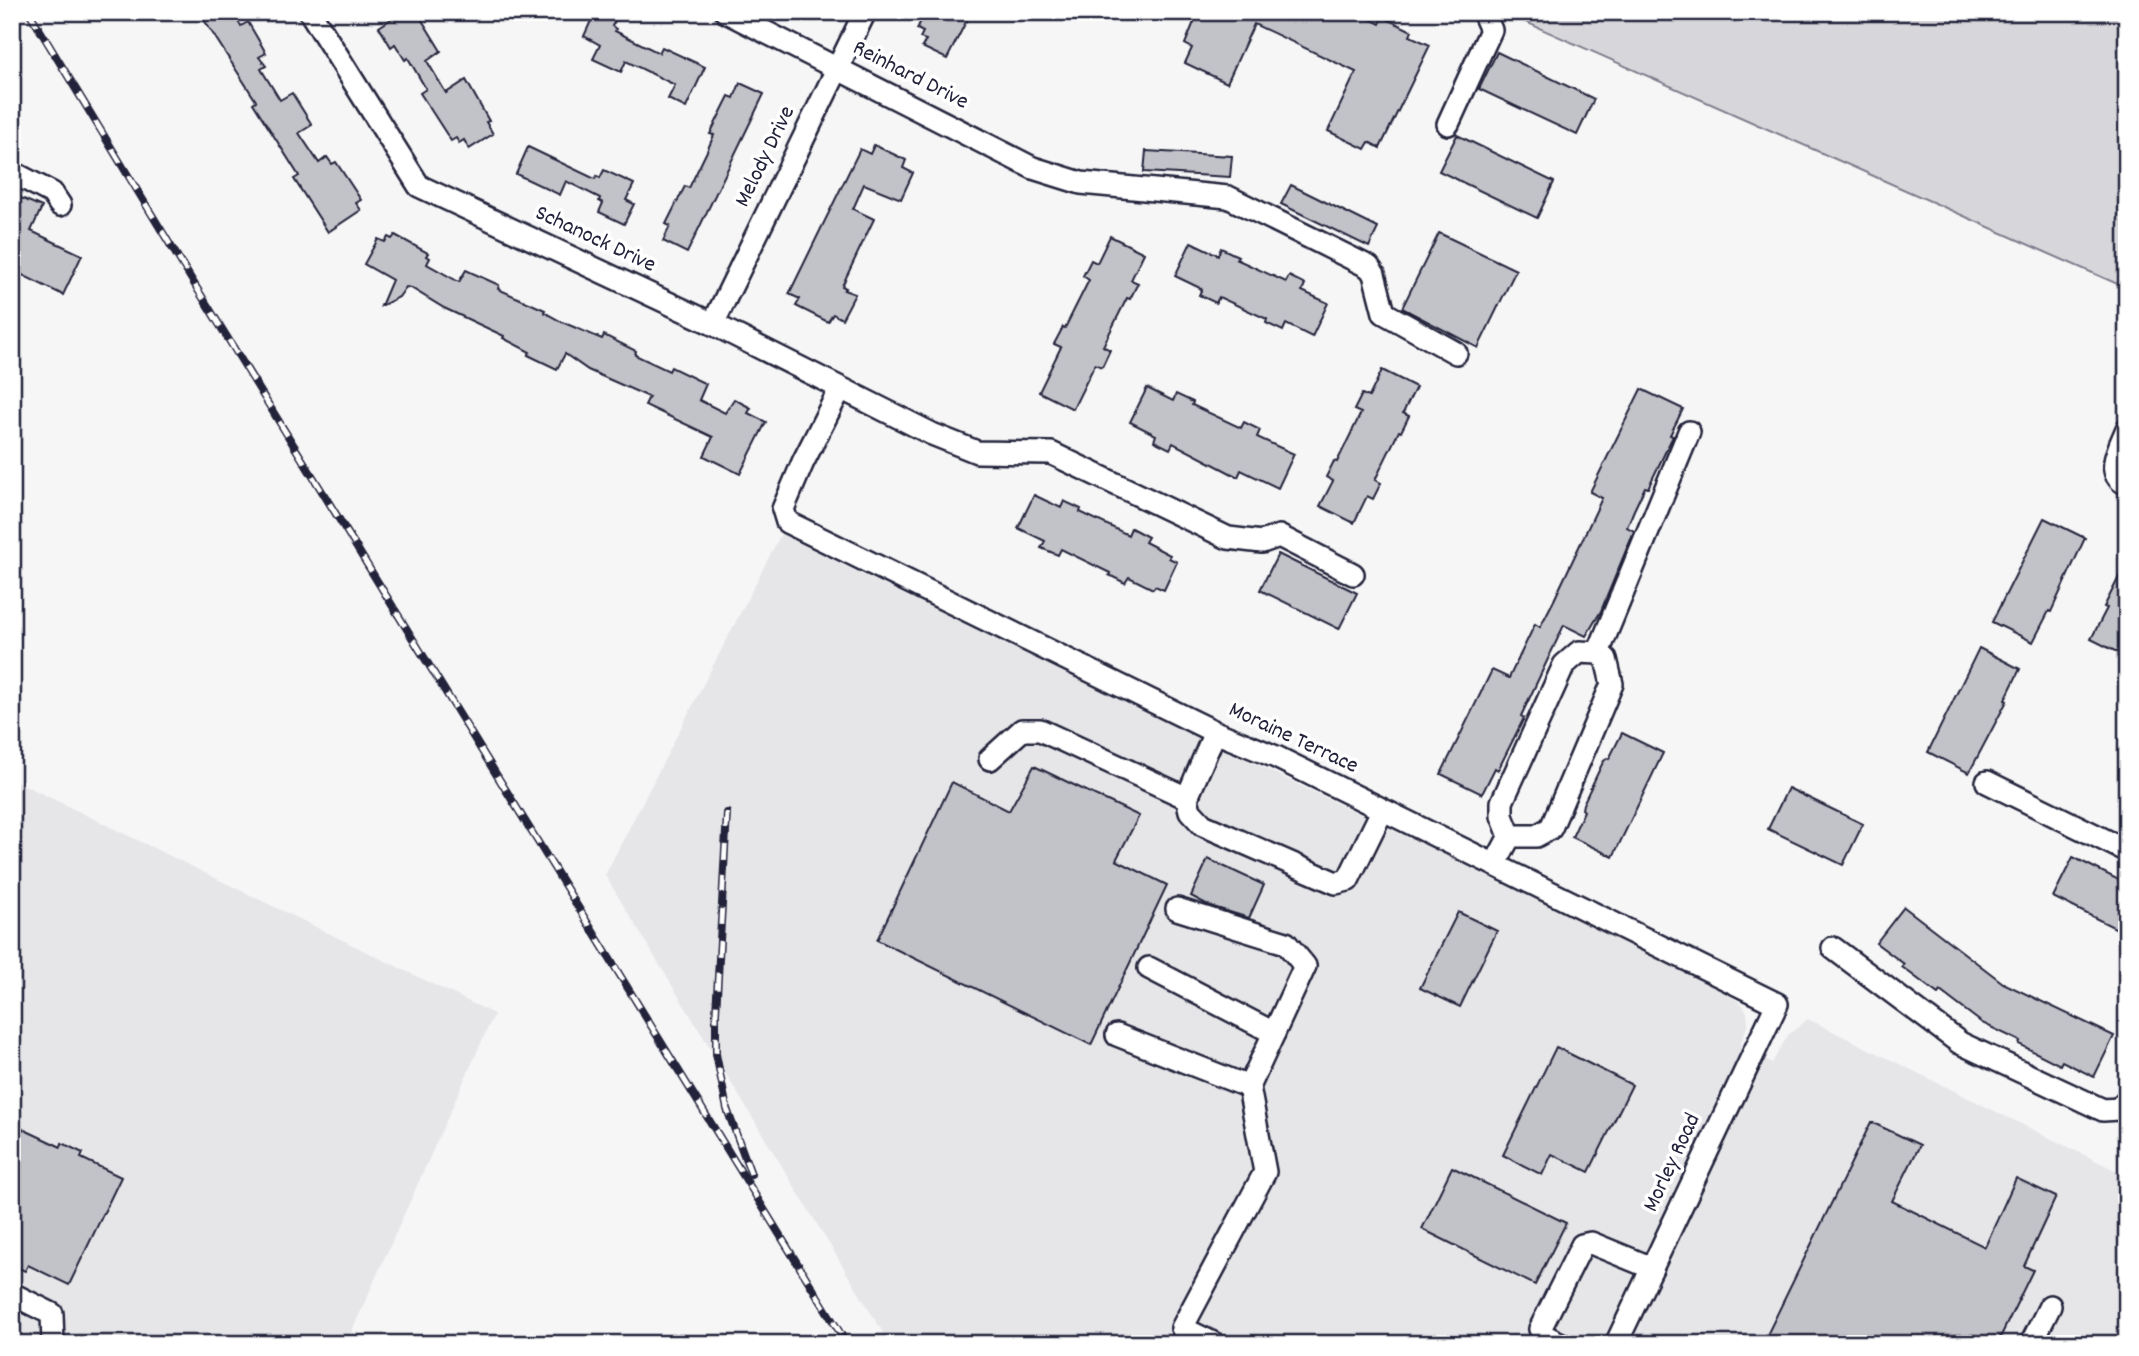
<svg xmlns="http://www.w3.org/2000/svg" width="2139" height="1356" font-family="Dekko,sans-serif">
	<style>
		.built { fill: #e6e6e9 }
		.green { fill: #d7d7db; stroke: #7c7c8b; stroke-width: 2 }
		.building { fill: #c2c2c9; stroke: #22223b; stroke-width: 2 }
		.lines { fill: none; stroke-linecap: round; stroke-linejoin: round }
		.minor-casing { stroke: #22223b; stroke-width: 26 }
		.minor { stroke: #fff; stroke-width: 21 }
		.rail-casing { stroke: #22223b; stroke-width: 8 }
		.rail { stroke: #fff; stroke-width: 5; stroke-dasharray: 16; stroke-linecap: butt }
		.labels { text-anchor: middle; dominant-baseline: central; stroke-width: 7; stroke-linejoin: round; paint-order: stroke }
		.street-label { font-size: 23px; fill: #22223b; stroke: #fff }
	</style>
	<rect width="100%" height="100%" fill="#f6f6f7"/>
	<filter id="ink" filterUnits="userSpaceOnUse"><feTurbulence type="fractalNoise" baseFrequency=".0143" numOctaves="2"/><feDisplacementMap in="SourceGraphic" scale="14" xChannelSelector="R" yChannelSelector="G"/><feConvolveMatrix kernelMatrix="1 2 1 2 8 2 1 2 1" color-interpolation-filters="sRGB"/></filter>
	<g filter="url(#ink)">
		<!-- built -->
		<g class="built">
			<path d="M 782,532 L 845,566 L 1671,964 L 1726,993 L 1742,1004 L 1747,1012 L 1748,1023 L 1740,1045 L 1772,1063 L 1788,1035 L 1808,1019 L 2127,1176 L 2127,1344 L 890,1344 L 605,875 Z"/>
			<path d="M 12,779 L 494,1014 L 346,1344 L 12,1344 Z"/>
		</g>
		<!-- green -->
		<path class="green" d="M 1510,12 L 2127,12 L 2127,277 L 2122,286 L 1512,16 Z"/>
		<!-- building -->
		<g class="building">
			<path d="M 199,12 L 232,12 L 241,26 L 248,22 L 266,53 L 259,57 L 266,66 L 261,69 L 280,100 L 292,93 L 312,125 L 299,133 L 319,163 L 327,157 L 332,164 L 336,162 L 361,200 L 356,203 L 361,210 L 328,232 L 294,179 L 299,176 L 253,103 L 256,101 Z"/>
			<path d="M 402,12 L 417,12 L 441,51 L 427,61 L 446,93 L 466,80 L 489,121 L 486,122 L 493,134 L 469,149 L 464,140 L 459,143 L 456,138 L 451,141 L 420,93 L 426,89 L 408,58 L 405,60 L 395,44 L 391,47 L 379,27 Z"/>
			<path d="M 595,12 L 615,21 L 612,26 L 616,29 L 615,31 L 659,53 L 662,47 L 705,67 L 686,108 L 668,99 L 675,85 L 626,61 L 621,72 L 593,59 L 600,45 L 584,36 Z"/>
			<path d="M 925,12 L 971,12 L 947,59 L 922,47 L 926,40 L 920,38 L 923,32 L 917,29 Z"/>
			<path d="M 1198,12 L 1356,12 L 1380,24 L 1383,17 L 1412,31 L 1410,36 L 1430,45 L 1380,148 L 1369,142 L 1365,149 L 1328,131 L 1356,72 L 1254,24 L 1227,83 L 1185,63 L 1192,48 L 1185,44 Z"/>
			<path d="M 1497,52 L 1594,99 L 1577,135 L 1479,89 Z"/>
			<path d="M 740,83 L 764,94 L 687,253 L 663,241 L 670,226 L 666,224 L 685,186 L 689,188 L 707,151 L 714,135 L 710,134 L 729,96 L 734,98 Z"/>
			<path d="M 1457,135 L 1554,182 L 1537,218 L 1439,171 Z"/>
			<path d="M 874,145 L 906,160 L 903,168 L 913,173 L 901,199 L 864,184 L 853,209 L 874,219 L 842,286 L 846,288 L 844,290 L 855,294 L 842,319 L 833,314 L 828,322 L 796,306 L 800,299 L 789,294 L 860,149 L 870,154 Z"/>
			<path d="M 528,147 L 595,179 L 597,176 L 600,178 L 604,170 L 634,184 L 626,200 L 634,204 L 624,224 L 599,212 L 603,203 L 599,201 L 600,198 L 566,181 L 560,195 L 516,174 Z"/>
			<path d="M 1146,151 L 1232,156 L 1230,177 L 1144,172 Z"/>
			<path d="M 1291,185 L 1378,228 L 1369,247 L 1281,204 Z"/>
			<path d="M 12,194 L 42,207 L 31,231 L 82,255 L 63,295 L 12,270 Z"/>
			<path d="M 1439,233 L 1516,270 L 1478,348 L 1402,308 Z"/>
			<path d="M 395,235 L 428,253 L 426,256 L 430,258 L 427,264 L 459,282 L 466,270 L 499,285 L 498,289 L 545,310 L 544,312 L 562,322 L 602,339 L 604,335 L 636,351 L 635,355 L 669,371 L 671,367 L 706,384 L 699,400 L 725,413 L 734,399 L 751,408 L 748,413 L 766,422 L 740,474 L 704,456 L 713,437 L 645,405 L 649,397 L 588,370 L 565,354 L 557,369 L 528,355 L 530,352 L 503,338 L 504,336 L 444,308 L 411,288 L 406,287 L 399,297 L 381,306 L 392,280 L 364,264 L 378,239 L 385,242 L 388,237 L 392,239 Z"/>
			<path d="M 1110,236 L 1144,253 L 1131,280 L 1138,283 L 1130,299 L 1127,298 L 1103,346 L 1110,350 L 1102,367 L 1095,364 L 1073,409 L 1039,392 L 1061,347 L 1054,344 L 1063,327 L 1065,328 L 1089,280 L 1083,276 L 1091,260 L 1097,263 Z"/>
			<path d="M 1191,242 L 1218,255 L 1221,248 L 1238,256 L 1236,259 L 1286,282 L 1289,276 L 1305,284 L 1302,291 L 1328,303 L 1312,337 L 1286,324 L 1283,331 L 1266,323 L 1267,319 L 1219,297 L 1216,303 L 1199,295 L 1202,289 L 1175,276 Z"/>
			<path d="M 1382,370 L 1416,387 L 1403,413 L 1409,416 L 1401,432 L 1399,431 L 1375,480 L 1381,483 L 1373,499 L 1367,496 L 1354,523 L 1320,506 L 1333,481 L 1326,477 L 1334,461 L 1337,462 L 1361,413 L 1354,410 L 1362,394 L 1369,397 Z"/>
			<path d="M 1147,388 L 1173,401 L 1176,394 L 1193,402 L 1192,405 L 1241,428 L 1244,422 L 1260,430 L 1257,437 L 1294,454 L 1278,488 L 1241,470 L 1238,477 L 1173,443 L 1170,449 L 1154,441 L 1156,435 L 1130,422 Z"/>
			<path d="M 1641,389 L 1683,409 L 1670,435 L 1673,436 L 1648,488 L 1645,487 L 1634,510 L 1627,527 L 1634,531 L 1601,611 L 1586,636 L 1564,625 L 1521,716 L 1524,718 L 1498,770 L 1495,768 L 1482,794 L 1441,774 L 1492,670 L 1509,678 L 1535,624 L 1540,627 L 1554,600 L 1602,498 L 1590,492 Z"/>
			<path d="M 1034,495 L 1061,508 L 1064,501 L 1081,509 L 1080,512 L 1128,535 L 1131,528 L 1148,537 L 1145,542 L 1170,555 L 1169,558 L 1177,562 L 1164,590 L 1155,586 L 1153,589 L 1129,577 L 1125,583 L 1109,575 L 1110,573 L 1061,549 L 1058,555 L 1041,548 L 1045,541 L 1018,528 Z"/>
			<path d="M 2044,518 L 2085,538 L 2051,612 L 2049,611 L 2033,642 L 1992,622 Z"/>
			<path d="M 1278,554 L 1357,593 L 1339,629 L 1260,590 Z"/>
			<path d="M 2127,561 L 2127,657 L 2091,639 L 2107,608 L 2104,607 Z"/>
			<path d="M 1979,648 L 2020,669 L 2005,700 L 2007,701 L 1969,773 L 1928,752 Z"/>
			<path d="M 1622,733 L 1663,753 L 1613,857 L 1572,837 L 1584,811 L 1582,809 L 1583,804 L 1603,762 L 1607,758 L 1609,759 Z"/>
			<path d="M 1034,766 L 1139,816 L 1116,860 L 1167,885 L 1091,1045 L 877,940 L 952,782 L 1009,811 Z"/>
			<path d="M 1788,788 L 1863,824 L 1843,865 L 1768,829 Z"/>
			<path d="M 2073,857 L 2127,884 L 2127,934 L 2053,897 Z"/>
			<path d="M 1208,859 L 1264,885 L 1249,918 L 1210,906 L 1191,896 Z"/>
			<path d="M 1904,907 L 2003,983 L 2114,1036 L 2094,1077 L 2062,1061 L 2060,1065 L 2019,1044 L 2020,1041 L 1982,1023 L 1940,991 L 1938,994 L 1902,967 L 1904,964 L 1876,943 Z"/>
			<path d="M 1458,912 L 1497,931 L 1460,1007 L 1420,988 Z"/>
			<path d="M 1556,1047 L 1632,1085 L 1589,1172 L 1552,1154 L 1542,1175 L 1503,1155 Z"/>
			<path d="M 1871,1122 L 1920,1145 L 1892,1201 L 1985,1247 L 2016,1178 L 2056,1197 L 2024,1266 L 2033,1270 L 1997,1344 L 1774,1344 L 1765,1339 Z"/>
			<path d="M 12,1124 L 61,1147 L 62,1143 L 83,1153 L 81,1158 L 121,1177 L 69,1285 L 28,1265 L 25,1271 L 12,1265 Z"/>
			<path d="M 1452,1167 L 1566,1223 L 1535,1285 L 1422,1229 Z"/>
		</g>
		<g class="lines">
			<!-- minor casing -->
			<g class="minor-casing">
				<g id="minor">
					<path d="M 310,12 L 419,186 L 713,324 L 932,434 L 977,452 L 1051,453 L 1228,538 L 1262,542 L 1279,536 L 1353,574"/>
					<path d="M 726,12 L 1033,168 L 1081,183 L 1228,197 L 1369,267 L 1374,274 L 1384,313 L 1456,353"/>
					<path d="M 1448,124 L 1491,30 L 1483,12"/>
					<path d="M 12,172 L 52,193 L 60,205"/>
					<path d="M 713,324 L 865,12"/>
					<path d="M 840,389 L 803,462 L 783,509 L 787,522 L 1215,732 L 1276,757 L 1777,1004 L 1616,1344"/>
					<path d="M 2127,429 C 2120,446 2103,474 2127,484"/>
					<path d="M 1598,653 L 1689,432"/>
					<path d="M 990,759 L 1022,730 L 1040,730 L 1187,798 L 1215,732"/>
					<path d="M 1987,782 L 2127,851"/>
					<path d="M 1187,798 L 1190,811 L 1203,825 L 1336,883 L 1348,880 L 1382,811"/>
					<path d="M 1495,864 L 1510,836 L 1502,816 L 1502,802 L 1564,665 L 1579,652 L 1598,653 L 1606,659 L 1612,684 L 1551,828 L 1536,836 L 1510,836"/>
					<path d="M 1177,909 L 1286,943 L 1305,966 L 1249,1087 L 1265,1172 L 1182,1328 L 1215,1344"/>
					<path d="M 1833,948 L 1960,1043 L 2103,1110 L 2118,1109 L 2127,1100"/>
					<path d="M 1149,968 L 1274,1033"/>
					<path d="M 1117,1035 L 1249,1087"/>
					<path d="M 12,1294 L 52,1314 L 53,1344"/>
					<path d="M 1561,1344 L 1545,1336 L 1540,1329 L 1582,1245 L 1591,1243 L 1652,1268"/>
					<path d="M 2031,1344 L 2050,1306"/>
				</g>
			</g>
			<!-- minor -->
			<use href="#minor" class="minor"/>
			<!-- rail casing -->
			<g class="rail-casing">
				<g id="rail">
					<path d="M 29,12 L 174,251 L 847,1344"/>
					<path d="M 727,813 L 716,1013 L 716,1054 L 727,1109 L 751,1174"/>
				</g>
			</g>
			<!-- rail -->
			<use href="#rail" class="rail"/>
		</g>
	</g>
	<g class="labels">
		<!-- street labels -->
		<g class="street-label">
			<text transform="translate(910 76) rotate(27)">Reinhard Drive</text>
			<text transform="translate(766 157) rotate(-64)">Melody Drive</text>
			<text transform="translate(595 240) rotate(25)">Schanock Drive</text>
			<text transform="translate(1293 739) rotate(25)">Moraine Terrace</text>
			<text transform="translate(1673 1163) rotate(-65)">Morley Road</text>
		</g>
	</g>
	<!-- margin -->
	<rect width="2139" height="1356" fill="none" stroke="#fff" stroke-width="42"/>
	<rect x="21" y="21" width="2097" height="1314" fill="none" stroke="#22223b" stroke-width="2.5" filter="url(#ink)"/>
</svg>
